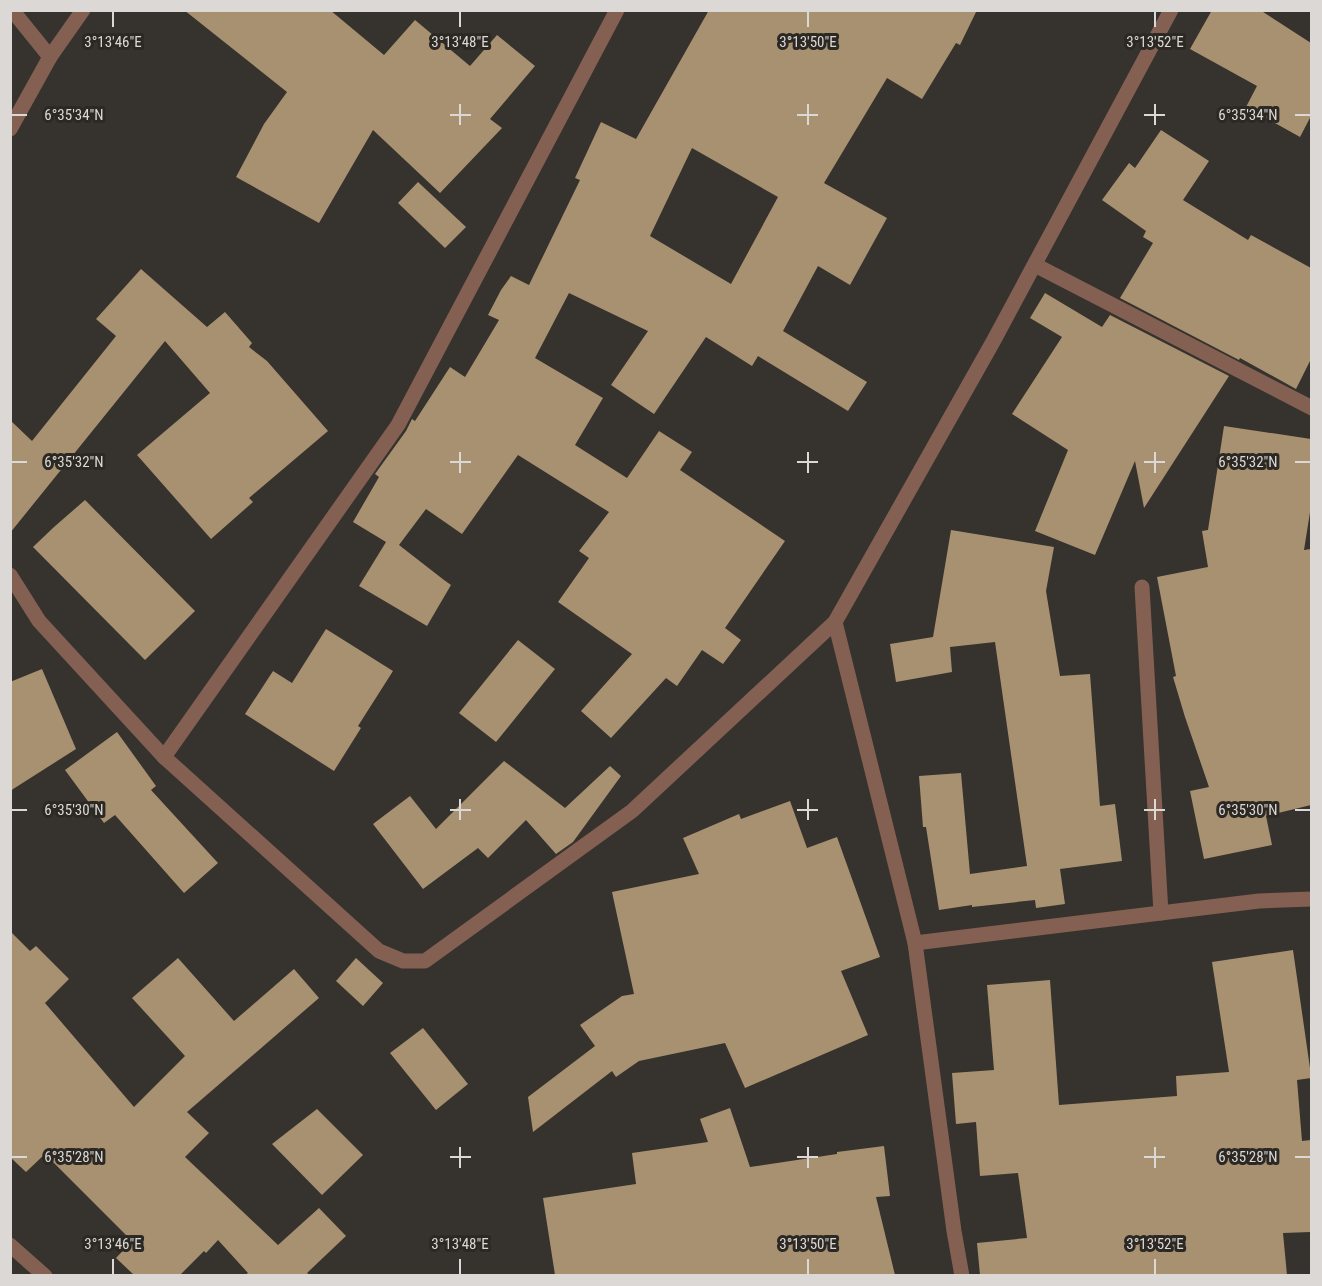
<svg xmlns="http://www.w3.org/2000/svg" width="1322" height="1286" font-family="'Roboto Condensed',sans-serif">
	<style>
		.building { fill: #a89171; fill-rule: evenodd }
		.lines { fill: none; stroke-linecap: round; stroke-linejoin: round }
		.street { stroke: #836052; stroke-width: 15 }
		.ticks { fill: none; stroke: #dbd8d5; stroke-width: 2 }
		.ticks-label { font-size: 15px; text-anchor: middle; fill: #dbd8d5; stroke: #2c2823; stroke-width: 6; stroke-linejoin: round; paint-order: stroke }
	</style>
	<rect width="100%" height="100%" fill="#36322d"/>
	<!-- building -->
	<g class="building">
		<path d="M 184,10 L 330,10 L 384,55 L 415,20 L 470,66 L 497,35 L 535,66 L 490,119 L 502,128 L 440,193 L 373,130 L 319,223 L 236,177 L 264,124 L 287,92 Z"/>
		<path d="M 709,10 L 977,10 L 960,45 L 956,43 L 922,99 L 887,78 L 824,183 L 887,218 L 850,285 L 818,266 L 783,331 L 867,382 L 848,411 L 758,356 L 752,366 L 706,337 L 654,414 L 611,385 L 648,331 L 569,293 L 535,358 L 603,398 L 575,445 L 627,478 L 659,431 L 692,452 L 680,470 L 785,541 L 725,628 L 741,640 L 723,664 L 702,650 L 677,686 L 666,678 L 611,738 L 581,711 L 632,654 L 558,602 L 589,558 L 579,551 L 609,512 L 518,455 L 462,534 L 426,509 L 399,545 L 444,580 L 451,585 L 427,626 L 359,586 L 386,542 L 353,522 L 379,477 L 375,474 L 406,431 L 412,419 L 415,421 L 450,367 L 465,377 L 499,320 L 488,315 L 501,290 L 511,276 L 529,285 L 580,180 L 575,178 L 601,122 L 636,139 ZM 692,148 L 778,197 L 731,284 L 650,236 Z"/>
		<path d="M 1212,10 L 1260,10 L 1311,43 L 1311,116 L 1300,137 L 1246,107 L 1257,86 L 1190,49 Z"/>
		<path d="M 1161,130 L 1209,161 L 1183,200 L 1248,240 L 1251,235 L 1311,268 L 1311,359 L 1296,389 L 1240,358 L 1239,360 L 1120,298 L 1153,243 L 1143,237 L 1146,231 L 1102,200 L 1129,163 L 1135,168 Z"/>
		<path d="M 418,182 L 466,227 L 445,248 L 398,203 Z"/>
		<path d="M 141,269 L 207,327 L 225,312 L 252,343 L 249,347 L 267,361 L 328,431 L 249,498 L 253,502 L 211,539 L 137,455 L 210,393 L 165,341 L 10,533 L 10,420 L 32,441 L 116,336 L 96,319 Z"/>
		<path d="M 1045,293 L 1102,327 L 1110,315 L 1229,376 L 1144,508 L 1135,461 L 1095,555 L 1035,531 L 1068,450 L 1012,414 L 1062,337 L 1030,318 Z"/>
		<path d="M 1224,426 L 1311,439 L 1311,506 L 1304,550 L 1311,549 L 1311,805 L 1266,816 L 1272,845 L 1204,859 L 1190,791 L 1209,787 L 1185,717 L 1173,677 L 1176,676 L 1157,577 L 1208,567 L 1202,531 L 1208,530 Z"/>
		<path d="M 85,500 L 195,611 L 145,660 L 33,547 L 54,527 Z"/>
		<path d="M 951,530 L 1054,547 L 1046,591 L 1060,676 L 1090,674 L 1100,806 L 1115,804 L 1122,861 L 1060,869 L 1065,904 L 1036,908 L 1035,900 L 972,907 L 972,905 L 939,910 L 926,827 L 923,827 L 919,776 L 961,773 L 970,874 L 1027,866 L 995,642 L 950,647 L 952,672 L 896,682 L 890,644 L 933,637 Z"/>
		<path d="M 326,629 L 393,671 L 358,726 L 361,728 L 334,771 L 245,714 L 273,671 L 292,683 Z"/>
		<path d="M 518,640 L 555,669 L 496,742 L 459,713 Z"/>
		<path d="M 42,669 L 76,749 L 10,791 L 10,682 Z"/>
		<path d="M 117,732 L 156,786 L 151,790 L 218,863 L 184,893 L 115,815 L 104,823 L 65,770 Z"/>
		<path d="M 504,761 L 565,808 L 610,766 L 621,776 L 573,842 L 556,854 L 526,820 L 488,858 L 478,848 L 423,889 L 373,824 L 410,796 L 436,829 Z"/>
		<path d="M 790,801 L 807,848 L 837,837 L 880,957 L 841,971 L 868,1035 L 745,1088 L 725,1043 L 639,1061 L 616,1077 L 612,1071 L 533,1132 L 528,1097 L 595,1046 L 580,1025 L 622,996 L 634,994 L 612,892 L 699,874 L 683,838 L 739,814 L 741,819 Z"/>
		<path d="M 10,931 L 30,951 L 36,946 L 69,979 L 45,1003 L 134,1107 L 185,1056 L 132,998 L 178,958 L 234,1021 L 294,969 L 319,998 L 187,1112 L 209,1133 L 185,1157 L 278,1245 L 319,1208 L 346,1236 L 307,1273 L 310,1275 L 245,1275 L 248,1273 L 218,1240 L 206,1253 L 204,1251 L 180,1275 L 134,1275 L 116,1258 L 132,1241 L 45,1154 L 26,1172 L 10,1157 Z"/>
		<path d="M 1293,950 L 1311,1075 L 1311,1078 L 1297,1080 L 1302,1141 L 1311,1140 L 1311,1232 L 1283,1233 L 1287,1275 L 980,1275 L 977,1243 L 1027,1238 L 1018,1173 L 980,1176 L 976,1122 L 956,1124 L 952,1073 L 994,1070 L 987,985 L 1050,980 L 1059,1105 L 1177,1096 L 1176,1076 L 1229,1072 L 1212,962 Z"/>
		<path d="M 356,958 L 383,983 L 363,1006 L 336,981 Z"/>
		<path d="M 423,1028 L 468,1084 L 436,1110 L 390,1053 Z"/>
		<path d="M 730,1108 L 750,1167 L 837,1154 L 837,1152 L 884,1146 L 890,1196 L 876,1197 L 895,1275 L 555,1275 L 543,1198 L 636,1184 L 632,1153 L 708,1142 L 700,1119 Z"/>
		<path d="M 317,1109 L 363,1155 L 322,1195 L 272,1144 Z"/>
	</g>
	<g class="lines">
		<!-- street -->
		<g class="street">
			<path d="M 12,10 L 50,57"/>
			<path d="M 10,129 L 50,57 L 83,10"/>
			<path d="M 1035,265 L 1312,408"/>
			<path d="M 10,575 L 39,621 L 164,757 L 379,951 L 403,961 L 425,961 L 632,811 L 835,622 L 994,340 L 1171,10"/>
			<path d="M 1142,587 L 1161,913"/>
			<path d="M 835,622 L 915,943 L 954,1231 L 962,1276"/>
			<path d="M 164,757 L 398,425 L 617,10"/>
			<path d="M 915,943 L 1259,901 L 1312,899"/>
			<path d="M 10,1245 L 45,1276"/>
		</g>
	</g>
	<!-- ticks -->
	<path class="ticks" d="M 113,12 L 113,27M 460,12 L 460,27M 808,12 L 808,27M 1155,12 L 1155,27M 460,104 L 460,125M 808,104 L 808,125M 1155,104 L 1155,125M 12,115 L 27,115M 450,115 L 471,115M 797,115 L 818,115M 1144,115 L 1165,115M 1295,115 L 1310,115M 460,452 L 460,473M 808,452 L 808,473M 1155,452 L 1155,473M 12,462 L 27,462M 450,462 L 471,462M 797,462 L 818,462M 1144,462 L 1165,462M 1295,462 L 1310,462M 460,799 L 460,820M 808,799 L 808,820M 1155,799 L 1155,820M 12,810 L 27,810M 450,810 L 471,810M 797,810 L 818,810M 1144,810 L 1165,810M 1295,810 L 1310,810M 460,1147 L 460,1168M 808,1147 L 808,1168M 1155,1147 L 1155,1168M 12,1157 L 27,1157M 450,1157 L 471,1157M 797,1157 L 818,1157M 1144,1157 L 1165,1157M 1295,1157 L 1310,1157M 113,1259 L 113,1274M 460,1259 L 460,1274M 808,1259 L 808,1274M 1155,1259 L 1155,1274"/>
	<g class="ticks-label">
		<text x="113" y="47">3°13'46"E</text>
		<text x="460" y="47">3°13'48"E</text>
		<text x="808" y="47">3°13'50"E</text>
		<text x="1155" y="47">3°13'52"E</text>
		<text x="74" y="120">6°35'34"N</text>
		<text x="1248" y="120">6°35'34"N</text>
		<text x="74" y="467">6°35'32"N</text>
		<text x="1248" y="467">6°35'32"N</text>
		<text x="74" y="815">6°35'30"N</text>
		<text x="1248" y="815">6°35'30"N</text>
		<text x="74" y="1162">6°35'28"N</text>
		<text x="1248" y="1162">6°35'28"N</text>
		<text x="113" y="1249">3°13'46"E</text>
		<text x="460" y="1249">3°13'48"E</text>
		<text x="808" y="1249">3°13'50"E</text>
		<text x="1155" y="1249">3°13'52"E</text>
	</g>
	<!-- border -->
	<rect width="1322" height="1286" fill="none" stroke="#dbd8d5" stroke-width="24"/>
</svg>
